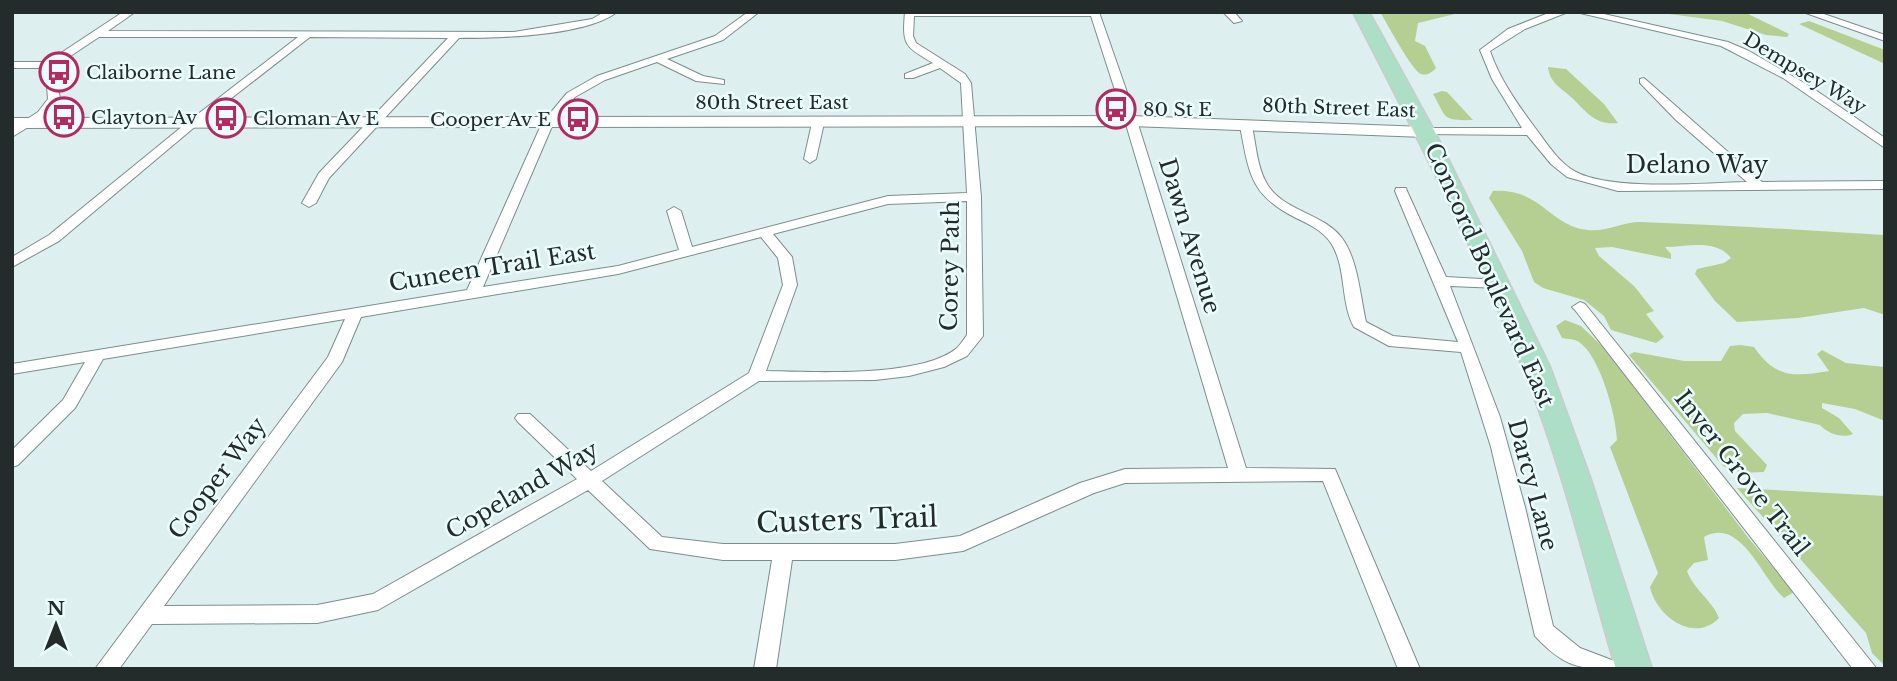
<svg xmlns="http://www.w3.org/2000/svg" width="1897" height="681" font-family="'Libre Baskerville',serif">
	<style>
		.green { fill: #b5cf92 }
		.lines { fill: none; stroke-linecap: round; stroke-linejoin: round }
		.street-casing { stroke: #7c8d8c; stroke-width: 2 }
		.secondary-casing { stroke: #7c8d8c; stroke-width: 2 }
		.primary-casing { stroke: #cacccc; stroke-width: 3 }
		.street { fill: #fff; fill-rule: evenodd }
		.secondary { fill: #fff; fill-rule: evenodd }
		.primary { fill: #acdfc5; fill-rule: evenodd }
		.labels { text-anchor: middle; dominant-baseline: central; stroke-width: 5; stroke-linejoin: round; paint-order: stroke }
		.far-poi-label { font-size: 19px; fill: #242b2b; stroke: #eafdfc; text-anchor: start }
		.far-street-label { font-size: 19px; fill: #242b2b; stroke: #eafdfc }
		.street-label { font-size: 23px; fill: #242b2b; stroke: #eafdfc }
		.near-street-label { font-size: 28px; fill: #242b2b; stroke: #eafdfc }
	</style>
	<rect width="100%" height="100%" fill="#ddf0ef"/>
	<!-- green -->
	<g class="green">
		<path d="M 1380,12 L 1463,12 L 1418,23 L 1415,41 L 1425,46 L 1436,68 C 1432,72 1428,76 1421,74 C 1412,71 1387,23 1380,12 Z"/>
		<path d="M 1654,12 L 1744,12 L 1789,34 L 1787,37 L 1766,35 L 1722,21 Z"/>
		<path d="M 1809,21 L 1885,50 L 1885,64 L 1799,24 Z"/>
		<path d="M 1548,67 L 1566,69 L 1604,104 L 1618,123 C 1595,126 1585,110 1571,97 C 1559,86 1550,83 1548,67 Z"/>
		<path d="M 1442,91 L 1447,92 L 1473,120 C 1440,121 1447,117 1433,94 Z"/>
		<path d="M 1493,191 C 1542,188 1549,226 1588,230 C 1606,232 1623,222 1640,222 C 1722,225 1803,230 1885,235 L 1885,315 L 1864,308 L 1798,318 L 1737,322 L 1715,301 L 1695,274 L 1697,269 L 1724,263 L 1731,258 C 1715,238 1688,247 1665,247 L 1671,254 L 1671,259 L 1612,247 L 1595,248 L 1599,256 L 1634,286 L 1654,311 L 1646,314 L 1664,337 L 1656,343 L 1611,330 L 1604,316 L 1584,300 L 1543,288 L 1534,282 L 1522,251 L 1489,198 Z"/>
		<path d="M 1565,320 L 1581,326 L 1604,348 L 1750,540 L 1794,592 L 1784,598 C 1762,579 1741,516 1704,537 L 1708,560 L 1694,563 L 1687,571 C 1694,590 1712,600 1719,618 C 1694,644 1656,616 1650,587 L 1658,573 L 1610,447 L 1617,440 C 1616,415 1600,356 1579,342 C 1575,339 1567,339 1562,338 L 1556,326 Z"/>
		<path d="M 1741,345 L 1754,347 C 1775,378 1794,377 1829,371 L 1817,354 L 1822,350 L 1846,363 L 1885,367 L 1885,421 L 1855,409 L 1822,403 L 1822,408 L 1839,418 L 1853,434 C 1842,439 1827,433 1820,425 L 1767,413 L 1743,414 L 1734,423 L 1735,431 L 1767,465 L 1764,472 C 1748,473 1737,473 1723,466 L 1629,355 L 1634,352 L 1684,361 L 1721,361 L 1730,346 Z"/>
		<path d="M 1737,488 L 1885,496 L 1885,666 L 1872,653 L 1866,633 Z"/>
	</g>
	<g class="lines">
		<!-- street casing -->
		<g class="street-casing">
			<g id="street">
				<path d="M 123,12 L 135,12 L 108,31 L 514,32 L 592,19 L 604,12 L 617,12 C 586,36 498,38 459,38 L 329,178 L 316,203 L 309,207 L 302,203 L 319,173 L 448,38 L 310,37 L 197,125 L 59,241 L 12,267 L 12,257 L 49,235 L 189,121 L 298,37 L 99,37 L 69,57 L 56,74 L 60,99 L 46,116 L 12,137 L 12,129 L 38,112 L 48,99 L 46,74 L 50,68 L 12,68 L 12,62 L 55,62 L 61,53 Z"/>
				<path d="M 748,12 L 759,12 L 723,40 L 667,59 L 703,76 L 724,80 L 724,84 L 696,81 L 657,62 L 605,80 L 575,97 L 553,124 L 483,287 L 618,266 L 679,250 L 667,211 L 674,207 L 681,211 L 692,247 L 888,196 L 967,193 L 961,83 L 940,68 L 913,78 L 905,78 L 905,74 L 933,63 C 905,46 902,46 905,12 L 1099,12 L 1137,121 L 1246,468 L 1335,469 L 1420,669 L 1398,669 L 1323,481 L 1125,483 L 1094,493 L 963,551 L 895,560 L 792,560 L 776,669 L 754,669 L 772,560 L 723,560 L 650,549 L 588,490 L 378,610 L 317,623 L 152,624 L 119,669 L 95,669 L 328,357 L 345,319 L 103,359 L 75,408 L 18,465 L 12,467 L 12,450 L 63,400 L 85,362 L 12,374 L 12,364 L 467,290 L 542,123 L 567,93 L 597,76 L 715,36 ZM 914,16 L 1091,16 L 1125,121 L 1228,468 L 1125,469 L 1080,483 L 960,536 L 895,544 L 723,544 L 662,537 L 602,481 L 759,381 L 875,380 L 909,376 L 944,367 L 967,356 L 983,336 L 981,197 L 971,83 L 965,74 L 916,43 L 913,36 ZM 967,201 L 967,335 C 964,339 961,344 957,348 C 921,378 812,372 766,371 L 797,285 L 792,257 L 773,234 L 888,204 ZM 761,237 L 778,258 L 783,285 L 749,373 L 591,471 L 530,414 L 518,414 L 515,418 L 518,422 L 577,479 L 373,594 L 317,605 L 164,606 L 342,362 L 361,317 L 618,274 Z"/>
				<path d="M 1223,12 L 1234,12 L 1242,21 L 1234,23 Z"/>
				<path d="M 1551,12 L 1568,12 L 1525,29 L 1490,51 C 1500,80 1518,105 1536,129 C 1547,144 1559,163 1576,172 C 1612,191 1704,183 1747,182 L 1676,120 L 1640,83 L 1640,79 L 1644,78 L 1762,182 L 1885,181 L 1885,189 L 1618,191 L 1567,177 L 1551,164 L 1527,135 L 1421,134 L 1421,130 L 1425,128 L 1522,128 L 1492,79 L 1480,50 L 1508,29 Z"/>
				<path d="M 1576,12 L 1595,12 L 1728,42 L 1749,51 L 1811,87 L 1885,138 L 1885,148 L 1783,78 L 1721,46 Z"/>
				<path d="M 1803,12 L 1818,12 L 1885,35 L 1885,41 Z"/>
				<path d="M 818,120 L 824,123 L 816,159 L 810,163 L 804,159 L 812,123 Z"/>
				<path d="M 1246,122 L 1252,126 C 1256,145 1257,167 1267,184 C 1283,211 1323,213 1342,238 C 1358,260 1360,295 1366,322 L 1393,336 L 1458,342 L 1395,191 L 1396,188 L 1406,188 L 1407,191 L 1446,277 L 1499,280 L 1506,284 L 1499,288 L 1450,286 L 1500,417 L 1525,507 L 1553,626 L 1580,648 L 1617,662 L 1620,669 C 1579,669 1565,668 1535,636 L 1491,447 L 1461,352 L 1389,346 L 1354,327 C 1340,302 1347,268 1331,243 C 1323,231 1309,224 1296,218 C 1250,195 1249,173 1240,126 Z"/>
				<path d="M 1580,302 L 1585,304 L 1877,669 L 1853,669 L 1575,310 L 1572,307 Z"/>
			</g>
		</g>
		<!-- secondary casing -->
		<g class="secondary-casing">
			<path id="secondary" d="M 1131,116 L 1425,127 L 1434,132 L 1425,137 L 1131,126 L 12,128 L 12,118 Z"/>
		</g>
		<!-- primary casing -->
		<g class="primary-casing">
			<path id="primary" d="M 1353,12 L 1369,12 L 1435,132 L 1550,367 L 1590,477 L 1652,669 L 1616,669 C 1586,568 1562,463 1522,366 C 1472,245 1413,128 1353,12 Z"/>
		</g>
		<!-- street -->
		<use href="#street" class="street"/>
		<!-- secondary -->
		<use href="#secondary" class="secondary"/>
		<!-- primary -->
		<use href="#primary" class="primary"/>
	</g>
	<!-- icons -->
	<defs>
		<g id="bus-ring" transform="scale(2.0125)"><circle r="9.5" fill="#eafdfc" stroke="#b52961" stroke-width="1.5"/><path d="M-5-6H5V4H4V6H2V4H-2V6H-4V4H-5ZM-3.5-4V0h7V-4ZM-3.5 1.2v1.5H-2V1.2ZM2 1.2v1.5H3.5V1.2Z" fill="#b52961"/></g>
	</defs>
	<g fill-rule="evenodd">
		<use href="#bus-ring" x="59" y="72"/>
		<use href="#bus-ring" x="1116" y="109"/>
		<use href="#bus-ring" x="64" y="117"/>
		<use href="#bus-ring" x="226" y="118"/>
		<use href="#bus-ring" x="578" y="119"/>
	</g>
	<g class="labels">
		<!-- far-poi labels -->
		<g class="far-poi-label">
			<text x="86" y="72">Claiborne Lane</text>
			<text x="1143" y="109">80 St E</text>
			<text x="91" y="117">Clayton Av</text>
			<text x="253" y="118">Cloman Av E</text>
			<text x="551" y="119" text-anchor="end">Cooper Av E</text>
		</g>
		<!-- far-street labels -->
		<g class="far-street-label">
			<text transform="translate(1805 73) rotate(31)">Dempsey Way</text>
			<text x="772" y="102">80th Street East</text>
			<text transform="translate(1339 108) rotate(2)">80th Street East</text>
		</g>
		<!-- street labels -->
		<g class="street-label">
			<text x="1697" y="165">Delano Way</text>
			<text transform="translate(1190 236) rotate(73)">Dawn Avenue</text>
			<text transform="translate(950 266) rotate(-89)">Corey Path</text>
			<text transform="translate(492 267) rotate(-9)">Cuneen Trail East</text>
			<text transform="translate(1490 275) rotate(66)">Concord Boulevard East</text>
			<text transform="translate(1742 473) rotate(52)">Inver Grove Trail</text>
			<text transform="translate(217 478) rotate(-53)">Cooper Way</text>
			<text transform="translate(1533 485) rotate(75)">Darcy Lane</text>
			<text transform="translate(522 490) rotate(-30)">Copeland Way</text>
		</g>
		<!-- near-street labels -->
		<g class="near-street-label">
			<text transform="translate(847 520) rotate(-2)">Custers Trail</text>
		</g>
	</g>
	<!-- border -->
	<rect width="1897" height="681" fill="none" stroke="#242b2b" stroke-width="28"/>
	<!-- north arrow -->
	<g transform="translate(56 625)" stroke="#eafdfc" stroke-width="5" paint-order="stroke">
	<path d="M0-5L12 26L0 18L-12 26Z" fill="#242b2b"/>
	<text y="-10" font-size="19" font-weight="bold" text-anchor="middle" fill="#242b2b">N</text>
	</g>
</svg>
